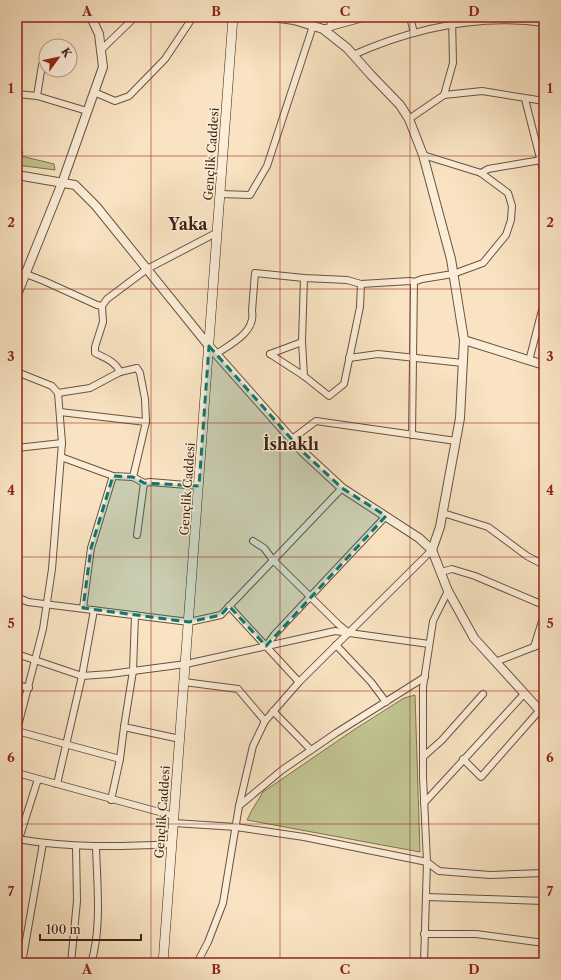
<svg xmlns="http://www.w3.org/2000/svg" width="561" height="980" font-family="'Libre Caslon Text',serif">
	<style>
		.green { fill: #c1c390; stroke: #7e7252 }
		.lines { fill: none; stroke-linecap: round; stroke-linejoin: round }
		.minor-casing { stroke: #6b5240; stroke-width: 8 }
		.tertiary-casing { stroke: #6b5240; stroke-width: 10 }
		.secondary-casing { stroke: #3c2114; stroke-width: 10 }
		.minor { stroke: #fbedd7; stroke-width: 6 }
		.tertiary { stroke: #fbedd7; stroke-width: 8 }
		.secondary { stroke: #fbedd7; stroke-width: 9 }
		.marked { fill: #0f766e; fill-opacity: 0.2; stroke: #0f766e; stroke-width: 3; stroke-dasharray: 8 5; stroke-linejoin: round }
		.grid { fill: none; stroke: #8f2418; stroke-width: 1; stroke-opacity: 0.55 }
		.labels { text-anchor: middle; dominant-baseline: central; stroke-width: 3; stroke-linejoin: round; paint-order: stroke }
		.street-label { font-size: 12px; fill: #3c2114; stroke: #fbedd7 }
		.district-label { font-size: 16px; font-weight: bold; fill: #3c2114; stroke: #fbedd7 }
		.neatline { fill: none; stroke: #8f2418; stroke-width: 1.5 }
		.grid-label { font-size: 13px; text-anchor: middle; font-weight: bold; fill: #8f2418 }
	</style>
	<rect width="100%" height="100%" fill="#f9e3c2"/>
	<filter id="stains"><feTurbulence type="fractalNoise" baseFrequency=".005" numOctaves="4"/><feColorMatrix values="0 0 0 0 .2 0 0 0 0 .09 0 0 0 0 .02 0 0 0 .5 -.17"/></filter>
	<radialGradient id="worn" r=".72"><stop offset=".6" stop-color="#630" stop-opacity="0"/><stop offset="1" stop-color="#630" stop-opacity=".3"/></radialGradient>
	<!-- green -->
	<g class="green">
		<path d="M 17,155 L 54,164 L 55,170 L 17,165 Z"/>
		<path d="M 415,695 L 420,852 L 247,820 L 252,810 L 263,792 L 352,731 L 404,698 Z"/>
	</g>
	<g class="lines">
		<!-- minor casing -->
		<g class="minor-casing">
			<g id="minor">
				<path d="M 330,17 L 331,27"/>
				<path d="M 410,17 L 414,33"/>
				<path d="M 323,29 L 367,17"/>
				<path d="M 101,50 L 135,17"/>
				<path d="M 353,55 C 414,28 478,14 544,23"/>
				<path d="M 94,92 L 115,101 L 129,96 L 165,59 L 193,17"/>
				<path d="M 17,94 L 37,96 L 87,111"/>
				<path d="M 444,95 L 482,91 L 544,101"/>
				<path d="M 37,96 L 42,65"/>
				<path d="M 525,99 L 544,174"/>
				<path d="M 409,119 L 444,95 L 453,63 L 452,17"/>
				<path d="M 17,152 L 19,153"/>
				<path d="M 481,173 L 488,169 L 541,160"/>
				<path d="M 220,194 L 250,195 L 267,166 L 313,26"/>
				<path d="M 26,274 L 44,281 L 97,305 L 102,306"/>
				<path d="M 304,278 L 302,341 L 304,376"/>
				<path d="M 216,354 C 231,344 256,332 252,311 L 255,273 L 304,278 L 347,280 L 361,284 L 410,281 L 414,282 L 422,279 L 453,274 L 483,263 L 506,235 L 511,220 L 512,206 L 508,193 L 481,173 L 423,155"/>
				<path d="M 270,354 L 304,376 L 329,396 L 344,384 L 360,307 L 361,284"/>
				<path d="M 270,354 L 302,342"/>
				<path d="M 349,358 L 378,354 L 463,363"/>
				<path d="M 529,361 L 544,302"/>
				<path d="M 17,372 L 52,386 L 58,393 L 90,388 L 120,372 L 137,368 L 140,373 L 145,399 L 146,422 L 133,477"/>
				<path d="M 120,372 C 115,361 105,358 95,353 L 95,347 L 103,322 L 102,306 L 107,299 L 147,269 L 218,232"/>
				<path d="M 60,412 L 146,422"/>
				<path d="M 412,435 L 414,282"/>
				<path d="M 291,440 L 316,421 L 456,441"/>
				<path d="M 17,448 L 62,443"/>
				<path d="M 61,457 L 113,476 L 133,477 L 144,483 L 150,482 L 199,486"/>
				<path d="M 443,513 L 488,527 L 527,556 L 544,565"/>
				<path d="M 137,535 L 144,483"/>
				<path d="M 253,541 L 264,548 L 273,560 L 338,624 L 349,633"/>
				<path d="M 441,572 L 452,569 L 475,576 L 541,604"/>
				<path d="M 17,597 L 28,602 L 189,622 L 221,615 L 342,488"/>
				<path d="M 229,606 L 299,682"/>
				<path d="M 83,608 L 91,548 L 113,476"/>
				<path d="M 336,645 L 371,682 L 386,702"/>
				<path d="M 266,646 L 275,634 L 386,516"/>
				<path d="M 534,647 L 544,615"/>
				<path d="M 17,654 L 82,676 L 110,674 L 186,664 L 335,631 L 429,644"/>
				<path d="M 495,662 L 544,643"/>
				<path d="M 184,682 L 238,689 L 265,721"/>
				<path d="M 17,685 L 29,688"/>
				<path d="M 273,711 L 311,750"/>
				<path d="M 124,727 L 180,739"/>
				<path d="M 17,730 L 43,629 L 52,569 L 62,443 L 58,393"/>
				<path d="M 17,731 L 120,759"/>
				<path d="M 423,757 L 442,740 L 483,694"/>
				<path d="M 463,759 L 481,777 L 539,711"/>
				<path d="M 17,773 L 174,816"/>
				<path d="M 57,784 L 82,676 L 94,610"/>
				<path d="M 111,800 L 120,759 L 124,727 L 133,671 L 135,615"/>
				<path d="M 424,803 L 524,694"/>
				<path d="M 239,806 L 282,770 L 336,733 L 425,677"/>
				<path d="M 174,823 L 236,827 L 304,837 L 427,862 L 439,871 L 490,875 L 544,873"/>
				<path d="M 17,839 C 70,848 119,847 172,844"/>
				<path d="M 17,845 L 38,779"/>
				<path d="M 426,897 L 544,901"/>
				<path d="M 424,934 L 476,934 L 544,943"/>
				<path d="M 22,963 L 43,843"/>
				<path d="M 71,963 L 77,901 L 76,846"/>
				<path d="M 91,963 C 102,929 97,883 96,847"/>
				<path d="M 197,963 L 208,942 L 223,903 L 239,806 L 253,746 L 265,721 L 299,682 L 432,550"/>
				<path d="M 424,963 L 427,862 L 423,777 L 423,687 L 433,621 L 448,591"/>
			</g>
		</g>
		<!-- tertiary casing -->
		<g class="tertiary-casing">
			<g id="tertiary">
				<path d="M 272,17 L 294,20 L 323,29 L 347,48 L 371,75 L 400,105 L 409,119 L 423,155 L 451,259 L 464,340 L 460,418 L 440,527 L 432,550"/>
				<path d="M 17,175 L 75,185 L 96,206 L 209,346 L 303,452 L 342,488 L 419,538 L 432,550 L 448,591 L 474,638 L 544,715"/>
				<path d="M 17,295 L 62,183 L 103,67 L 99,34 L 91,17"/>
				<path d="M 464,340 L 544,365"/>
			</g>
		</g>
		<!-- secondary casing -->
		<g class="secondary-casing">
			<path id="secondary" d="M 163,963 L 233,17"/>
		</g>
		<!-- minor -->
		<use href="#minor" class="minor"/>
		<!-- tertiary -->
		<use href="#tertiary" class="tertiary"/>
		<!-- secondary -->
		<use href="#secondary" class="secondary"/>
	</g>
	<!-- marked area -->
	<path class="marked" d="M 209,346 L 303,452 L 342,488 L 386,516 L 266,646 L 229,606 L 221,615 L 189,622 L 83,608 L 91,548 L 113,476 L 133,477 L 144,483 L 199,486 Z"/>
	<!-- grid -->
	<path class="grid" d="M 151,17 L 151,963M 280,17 L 280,963M 410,17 L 410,963M 17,156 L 544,156M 17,289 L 544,289M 17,423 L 544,423M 17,557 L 544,557M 17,691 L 544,691M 17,824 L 544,824"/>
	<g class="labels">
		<!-- street labels -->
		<g class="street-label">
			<text transform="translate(211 154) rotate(-86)">Gençlik Caddesi</text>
			<text transform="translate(187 489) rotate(-86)">Gençlik Caddesi</text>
			<text transform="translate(162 812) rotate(-86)">Gençlik Caddesi</text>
		</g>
		<!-- district labels -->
		<g class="district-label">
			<text x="188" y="224">Yaka</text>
			<text x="291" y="444">İshaklı</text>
		</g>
	</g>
	<!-- margin -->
	<rect width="561" height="980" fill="none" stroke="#f9e3c2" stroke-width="44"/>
	<!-- north arrow -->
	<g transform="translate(58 58) rotate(57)"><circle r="19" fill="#fbedd7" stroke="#af9b89"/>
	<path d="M0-3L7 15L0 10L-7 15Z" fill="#8f2418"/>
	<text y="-6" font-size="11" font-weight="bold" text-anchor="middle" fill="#3c2114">K</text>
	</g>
	<!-- scale -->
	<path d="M40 934v6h101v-6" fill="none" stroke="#3c2114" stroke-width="2"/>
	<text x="46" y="934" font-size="12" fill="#3c2114" stroke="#fbedd7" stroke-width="3" paint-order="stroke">100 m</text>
	<rect x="22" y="22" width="517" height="936" class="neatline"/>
	<g class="grid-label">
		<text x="87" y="16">A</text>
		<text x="216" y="16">B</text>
		<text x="345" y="16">C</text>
		<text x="474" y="16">D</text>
		<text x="11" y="93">1</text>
		<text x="550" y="93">1</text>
		<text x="11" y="227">2</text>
		<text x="550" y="227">2</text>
		<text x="11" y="361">3</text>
		<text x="550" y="361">3</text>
		<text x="11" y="495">4</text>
		<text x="550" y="495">4</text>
		<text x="11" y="628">5</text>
		<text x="550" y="628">5</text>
		<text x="11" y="762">6</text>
		<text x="550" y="762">6</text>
		<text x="11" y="896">7</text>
		<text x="550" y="896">7</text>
		<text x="87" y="974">A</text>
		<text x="216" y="974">B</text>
		<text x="345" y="974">C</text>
		<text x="474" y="974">D</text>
	</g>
	<rect width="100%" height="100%" filter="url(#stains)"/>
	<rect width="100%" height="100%" fill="url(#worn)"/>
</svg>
